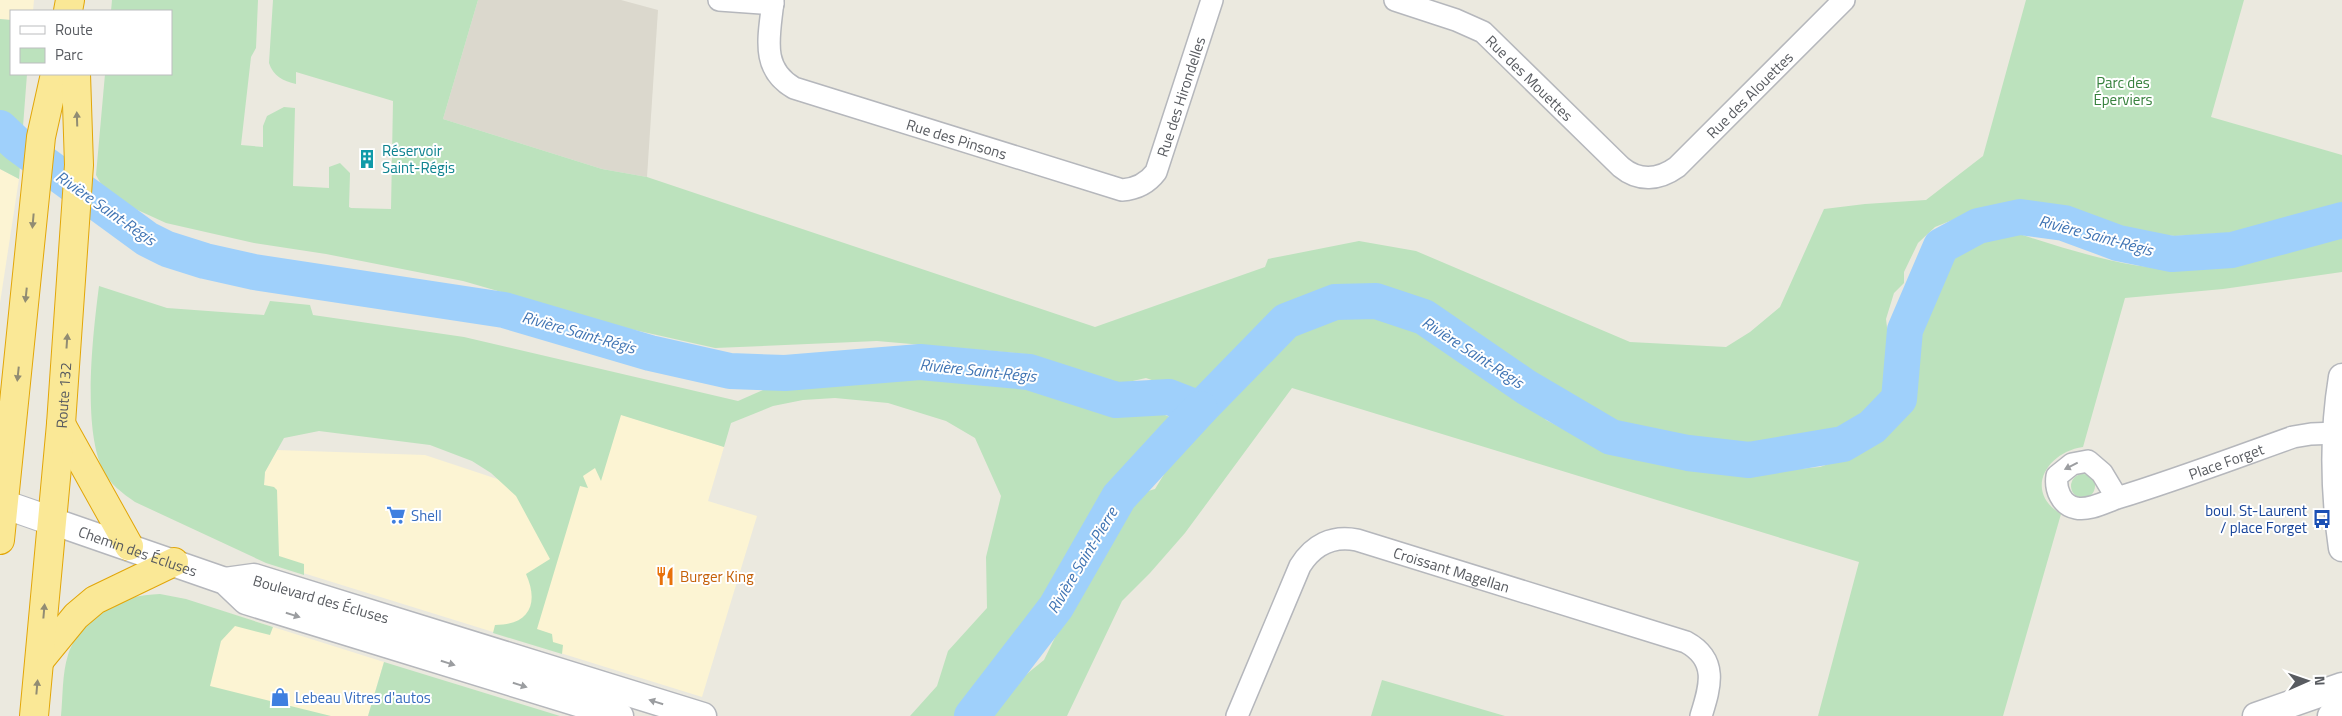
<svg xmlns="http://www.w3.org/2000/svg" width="2342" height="716" font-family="'Titillium Web',sans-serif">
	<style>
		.commercial { fill: #fcf4d3 }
		.education { fill: #dbd8cd }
		.green { fill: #bce2bd }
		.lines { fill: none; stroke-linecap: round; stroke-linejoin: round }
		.river { stroke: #9fd0fb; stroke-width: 36 }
		.minor-casing { stroke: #b5b7bc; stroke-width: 24 }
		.tertiary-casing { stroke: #b5b7bc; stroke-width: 29 }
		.secondary-casing { stroke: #b5b8be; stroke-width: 30 }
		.trunk-casing { stroke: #e2a608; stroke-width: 30 }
		.minor { stroke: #fff; stroke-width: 21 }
		.tertiary { stroke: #fff; stroke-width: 26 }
		.secondary { stroke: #fff; stroke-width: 28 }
		.trunk { stroke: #fae896; stroke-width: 28 }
		.oneway { fill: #918c73 }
		.oneway2 { fill: #9b9da0 }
		.labels { text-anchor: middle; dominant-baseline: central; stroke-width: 4; stroke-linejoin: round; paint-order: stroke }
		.street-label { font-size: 15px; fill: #585b60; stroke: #fff }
		.park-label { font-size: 15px; fill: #37813d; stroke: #fff }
		.culture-label { font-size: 15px; fill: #0d838f; stroke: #fff; text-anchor: start }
		.transit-label { font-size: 15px; fill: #164399; stroke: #fff; text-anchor: end }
		.shop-label { font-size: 15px; fill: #366cbe; stroke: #fff; text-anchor: start }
		.food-label { font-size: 15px; fill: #c56008; stroke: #fff; text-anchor: start }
		.water-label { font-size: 16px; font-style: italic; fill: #4175b4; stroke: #fff }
	</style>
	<rect width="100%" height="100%" fill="#ebe9df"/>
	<!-- commercial -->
	<g class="commercial">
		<path d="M 0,0 L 34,0 L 33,11 L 11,11 L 11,20 L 0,19 Z"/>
		<path d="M 0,169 L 19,179 L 0,303 Z"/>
		<path d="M 600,408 L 724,447 L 708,501 L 757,516 L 702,697 L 258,559 L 265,472 L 277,450 L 425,455 L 572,504 Z"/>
		<path d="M 225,612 L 384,662 L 368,716 L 320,716 L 207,688 Z"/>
	</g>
	<!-- education -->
	<path class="education" d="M 478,0 L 621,0 L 658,10 L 647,177 L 602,169 L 443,119 Z"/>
	<!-- green -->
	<g class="green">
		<path d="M 112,0 L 258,0 L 256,48 L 251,57 L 241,145 L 263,147 L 263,126 L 267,116 L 284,107 L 295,108 L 293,186 L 329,188 L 329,167 L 340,163 L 350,173 L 349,207 L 351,208 L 391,209 L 393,101 L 296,72 L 296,84 C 283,81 273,76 269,63 L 273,0 L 478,0 L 443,119 L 602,169 L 647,177 L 1095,327 L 1265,267 L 1268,259 L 1359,241 L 1416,251 L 1630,342 L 1726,347 L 1750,332 L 1780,307 L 1824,209 L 1865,204 L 1926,200 L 1983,156 L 2026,0 L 2244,0 L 2211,117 L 2342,155 L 2342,207 L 2302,220 L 2243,232 L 2175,236 L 2128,231 L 2096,224 L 2050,206 L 1985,207 L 1935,227 L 1918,243 L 1904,272 L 1904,283 L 1894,293 L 1886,319 L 1892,370 L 1889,395 L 1866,419 L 1843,432 L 1809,434 L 1760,449 L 1740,453 L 1722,452 L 1704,439 L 1595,419 L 1571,405 L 1466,329 L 1425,305 L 1384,293 L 1353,288 L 1316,294 L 1279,309 L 1195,395 L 1146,378 L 1115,385 L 1026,354 L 877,341 L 715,348 L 630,329 L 463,281 L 326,254 L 254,243 L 166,223 L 131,207 L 101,184 L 96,175 L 105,74 L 171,74 L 171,11 L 111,11 Z"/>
		<path d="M 0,19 L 11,20 L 11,74 L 27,74 L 19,179 L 0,169 Z"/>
		<path d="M 2013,232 C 2083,254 2154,279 2228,266 C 2266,259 2304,246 2342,237 L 2342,272 L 2223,289 L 2125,298 L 2083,447 C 2047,452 2023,491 2061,514 L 2003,716 L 1818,716 L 1859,562 L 1292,388 L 1185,533 L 1150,573 L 1122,601 L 1067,716 L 982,716 L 1006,691 L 1044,660 L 1092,562 L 1111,536 L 1121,506 L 1131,496 L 1155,489 L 1184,442 L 1214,412 L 1267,353 L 1298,331 L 1350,310 L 1371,309 L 1392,314 L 1422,325 L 1448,343 L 1480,373 L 1520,397 L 1537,404 L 1546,420 L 1558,426 L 1578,429 L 1601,440 L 1679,462 L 1747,471 L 1777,465 L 1799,469 L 1820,467 L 1854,455 L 1899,419 L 1915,381 L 1923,321 L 1936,286 L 1953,259 L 1985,237 Z"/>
		<path d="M 99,286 L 167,308 L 264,315 L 270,301 L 310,305 L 313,315 L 464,337 L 738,401 L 763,390 L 845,385 L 916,377 L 986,378 L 1028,387 L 1106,412 L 1165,415 L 1172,418 L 1179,426 L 1101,510 L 1082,541 L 1061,584 L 954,716 L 910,716 L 937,686 L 948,651 L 987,608 L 986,557 L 1001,496 L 975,438 L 946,421 L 888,403 L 835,398 L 803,400 L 773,406 L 731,423 L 724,447 L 621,415 L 601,481 L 595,468 L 583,476 L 588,488 L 580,486 L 537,629 L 552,634 L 553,642 L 563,645 L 562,654 L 493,633 L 495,625 C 530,625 539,603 526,574 L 550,559 L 516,496 L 491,473 L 472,461 L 430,445 L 319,431 L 284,438 L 265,472 L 264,485 L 274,487 L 277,490 L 279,556 L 304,564 L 304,575 L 266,563 L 135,502 C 122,493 110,484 103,470 C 82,427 93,333 99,286 Z"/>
		<circle cx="2083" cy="486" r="12"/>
		<path d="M 160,594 L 186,599 L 273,627 L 270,635 L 235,626 L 221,641 L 210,686 L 331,716 L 61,716 C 63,696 62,674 68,655 C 72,641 89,617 101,609 C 117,599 141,595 160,594 Z"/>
		<path d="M 384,662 L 560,716 L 368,716 Z"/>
		<path d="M 1382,680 L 1505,716 L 1371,716 Z"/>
	</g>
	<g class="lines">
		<!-- river -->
		<g class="river">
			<path d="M 0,128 L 17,144 L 147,239 L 167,249 L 205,261 L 254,272 L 504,310 L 650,353 L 730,371 L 785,373 L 920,362 L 1029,372 L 1116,400 L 1169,397 L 1200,409 L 1286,321 L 1335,302 L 1376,301 L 1424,317 L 1526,387 L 1611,437 L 1688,453 L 1749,460 L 1843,444 L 1872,427 L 1899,399 L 1905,330 L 1941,246 L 1978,226 L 2020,217 L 2064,223 L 2118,243 L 2172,254 L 2232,250 L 2342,220"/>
			<path d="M 972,716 L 1056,607 L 1119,497 L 1200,409"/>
		</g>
		<!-- minor casing -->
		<g class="minor-casing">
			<g id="minor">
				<path d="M 719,0 L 773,4"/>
				<path id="s1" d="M 773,0 C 770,34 759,68 794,88 L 1122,190 C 1136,189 1147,184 1156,172 L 1212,0"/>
				<path id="s2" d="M 1395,0 L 1456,20 L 1483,32 L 1621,167 C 1639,182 1659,180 1677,167 L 1844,0"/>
				<path id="s3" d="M 2117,498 L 2102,473 L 2088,461 L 2072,464 L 2057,476 C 2055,489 2061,505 2076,508 C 2089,511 2105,502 2117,498 C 2176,480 2234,458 2293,437 L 2311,434 L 2337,433"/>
				<path id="s4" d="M 1237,716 L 1300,566 C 1313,545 1332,535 1357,540 L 1686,642 C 1719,660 1710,687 1701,716"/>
			</g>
		</g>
		<!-- tertiary casing -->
		<g class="tertiary-casing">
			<g id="tertiary">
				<path d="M 2342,377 C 2333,432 2334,493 2342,548"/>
				<path id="s5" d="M 52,521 L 225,581 L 246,601 L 620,716"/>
				<path d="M 225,581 L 254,577 L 703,716"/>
				<path d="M 2256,716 L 2342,686"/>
				<path d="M 2331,716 L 2342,712"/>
			</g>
		</g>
		<!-- secondary casing -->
		<g class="secondary-casing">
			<path id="secondary" d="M 0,503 L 52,521"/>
		</g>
		<!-- trunk casing -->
		<g class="trunk-casing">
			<g id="trunk">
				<path d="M 68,11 L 70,0"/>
				<path d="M 61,424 L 129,546"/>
				<path d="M 0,540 L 41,137 L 55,74"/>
				<path d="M 40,660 L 76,616 L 95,600 L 174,562"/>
				<path id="s6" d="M 34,716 L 61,424 L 79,165 L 76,74"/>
			</g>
		</g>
		<!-- minor -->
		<use href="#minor" class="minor"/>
		<!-- tertiary -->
		<use href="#tertiary" class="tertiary"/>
		<!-- secondary -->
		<use href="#secondary" class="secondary"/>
		<!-- trunk -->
		<use href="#trunk" class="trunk"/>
	</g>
	<!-- one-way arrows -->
	<defs><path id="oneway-solid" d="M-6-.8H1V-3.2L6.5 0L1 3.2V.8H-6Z" transform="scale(1.25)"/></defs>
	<g class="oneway">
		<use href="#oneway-solid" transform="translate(77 119) rotate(-92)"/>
		<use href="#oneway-solid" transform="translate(33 221) rotate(95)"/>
		<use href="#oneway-solid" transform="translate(26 295) rotate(96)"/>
		<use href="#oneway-solid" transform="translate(67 341) rotate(-86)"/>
		<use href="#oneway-solid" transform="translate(18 374) rotate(96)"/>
		<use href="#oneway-solid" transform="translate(44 611) rotate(-85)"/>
		<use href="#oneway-solid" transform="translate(37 687) rotate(-85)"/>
	</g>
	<g class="oneway2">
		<use href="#oneway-solid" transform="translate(2071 466) rotate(153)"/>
		<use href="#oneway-solid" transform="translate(293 615) rotate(17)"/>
		<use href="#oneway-solid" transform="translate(448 663) rotate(17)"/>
		<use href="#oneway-solid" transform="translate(520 685) rotate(17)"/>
		<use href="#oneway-solid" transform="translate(656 702) rotate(-163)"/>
	</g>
	<!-- icons -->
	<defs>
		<g id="building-bare" transform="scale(1.5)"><path d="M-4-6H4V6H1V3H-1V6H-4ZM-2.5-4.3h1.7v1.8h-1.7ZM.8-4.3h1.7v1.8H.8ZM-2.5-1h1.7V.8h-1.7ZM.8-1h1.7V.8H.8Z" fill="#0f9aa8" stroke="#fff" stroke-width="2.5" paint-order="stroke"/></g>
		<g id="supermarket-bare" transform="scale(1.5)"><path d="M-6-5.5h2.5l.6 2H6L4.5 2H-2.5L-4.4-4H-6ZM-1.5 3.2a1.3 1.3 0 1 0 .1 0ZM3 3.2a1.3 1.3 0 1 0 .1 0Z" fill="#3f7fe0" stroke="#fff" stroke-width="2.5" paint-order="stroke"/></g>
		<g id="bus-bare" transform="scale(1.5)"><path d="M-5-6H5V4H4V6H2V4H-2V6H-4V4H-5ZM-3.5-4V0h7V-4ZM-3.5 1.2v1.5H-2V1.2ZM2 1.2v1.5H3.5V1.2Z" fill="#1a4fb4" stroke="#fff" stroke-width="2.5" paint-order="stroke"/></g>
		<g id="restaurant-bare" transform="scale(1.5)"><path d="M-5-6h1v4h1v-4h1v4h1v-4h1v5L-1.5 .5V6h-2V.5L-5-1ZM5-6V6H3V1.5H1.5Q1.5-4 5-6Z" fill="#e8710a" stroke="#fff" stroke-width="2.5" paint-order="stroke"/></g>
		<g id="shop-bare" transform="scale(1.5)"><path d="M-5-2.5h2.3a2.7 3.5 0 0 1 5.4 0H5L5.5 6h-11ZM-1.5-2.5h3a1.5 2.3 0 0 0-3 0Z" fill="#3f7fe0" stroke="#fff" stroke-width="2.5" paint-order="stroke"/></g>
	</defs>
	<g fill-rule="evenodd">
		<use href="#building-bare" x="367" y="159"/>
		<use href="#supermarket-bare" x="396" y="515"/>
		<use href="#bus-bare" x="2322" y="519"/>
		<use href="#restaurant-bare" x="665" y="576"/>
		<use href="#shop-bare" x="280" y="697"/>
	</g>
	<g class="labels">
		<!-- street labels -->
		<g class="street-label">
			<text stroke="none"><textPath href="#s2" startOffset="159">Rue des Mouettes</textPath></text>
			<text stroke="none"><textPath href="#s2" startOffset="450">Rue des Alouettes</textPath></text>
			<text stroke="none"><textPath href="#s1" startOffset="560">Rue des Hirondelles</textPath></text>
			<text stroke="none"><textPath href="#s1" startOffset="268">Rue des Pinsons</textPath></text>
			<text stroke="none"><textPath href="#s6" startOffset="322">Route 132</textPath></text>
			<text stroke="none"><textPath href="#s3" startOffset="282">Place Forget</textPath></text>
			<text stroke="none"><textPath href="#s5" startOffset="91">Chemin des Écluses</textPath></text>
			<text stroke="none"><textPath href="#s4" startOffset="329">Croissant Magellan</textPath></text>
			<text transform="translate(321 599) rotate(16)">Boulevard des Écluses</text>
		</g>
		<!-- park labels -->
		<g class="park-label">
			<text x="2123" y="82">Parc des<tspan x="2123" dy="17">Éperviers</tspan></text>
		</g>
		<!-- culture labels -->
		<g class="culture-label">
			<text x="382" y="150">Réservoir<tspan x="382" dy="17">Saint-Régis</tspan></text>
		</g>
		<!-- transit labels -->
		<g class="transit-label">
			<text x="2307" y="510">boul. St-Laurent<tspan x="2307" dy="17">/ place Forget</tspan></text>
		</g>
		<!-- shop labels -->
		<g class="shop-label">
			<text x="411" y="515">Shell</text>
			<text x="295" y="697">Lebeau Vitres d'autos</text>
		</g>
		<!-- food labels -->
		<g class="food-label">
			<text x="680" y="576">Burger King</text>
		</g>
		<!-- water labels -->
		<g class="water-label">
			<text transform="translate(106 208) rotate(35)">Rivière Saint-Régis</text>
			<text transform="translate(2096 235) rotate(15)">Rivière Saint-Régis</text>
			<text transform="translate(579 332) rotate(16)">Rivière Saint-Régis</text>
			<text transform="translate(1473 352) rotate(33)">Rivière Saint-Régis</text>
			<text transform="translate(978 370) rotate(6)">Rivière Saint-Régis</text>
			<text transform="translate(1082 560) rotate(-59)">Rivière Saint-Pierre</text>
		</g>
	</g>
	<!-- legend -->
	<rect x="10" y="10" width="162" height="65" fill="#ffffff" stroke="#bcbdbf"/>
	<rect x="20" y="26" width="25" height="8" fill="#ffffff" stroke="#bcbdbf"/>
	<text x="55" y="35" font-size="15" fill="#585b60">Route</text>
	<rect x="20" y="48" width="25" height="15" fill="#bce2bd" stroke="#bcbdbf"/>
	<text x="55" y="60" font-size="15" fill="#585b60">Parc</text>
	<!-- north arrow -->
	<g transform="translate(2307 681) rotate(88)" stroke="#ffffff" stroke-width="4" paint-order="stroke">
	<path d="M0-4L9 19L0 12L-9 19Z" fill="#585b60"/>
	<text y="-8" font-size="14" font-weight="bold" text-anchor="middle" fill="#585b60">N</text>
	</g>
</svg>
